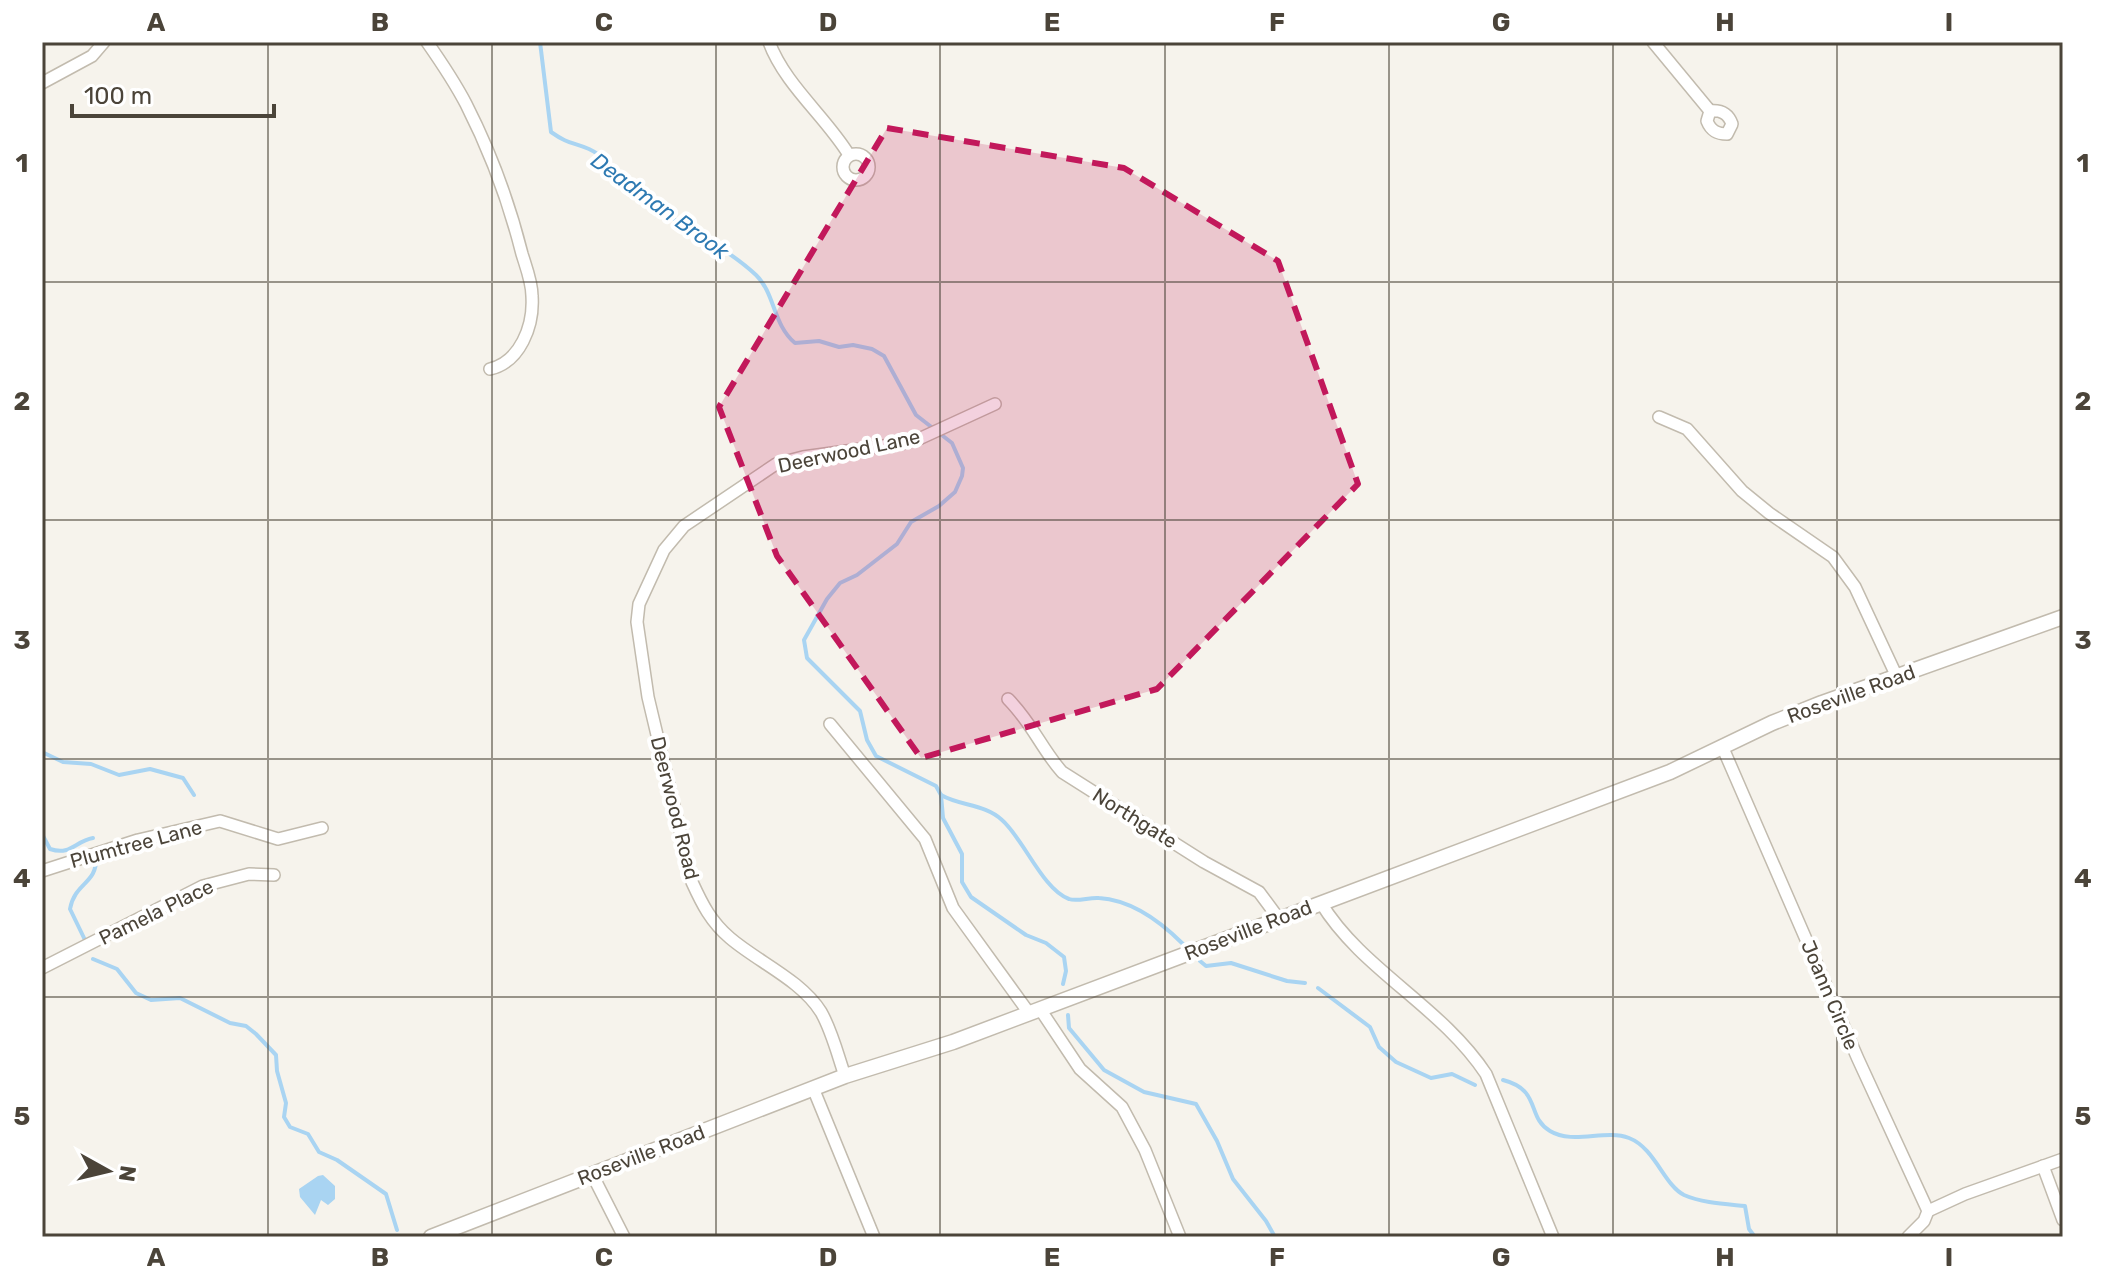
<svg xmlns="http://www.w3.org/2000/svg" width="2105" height="1279" font-family="Rubik,sans-serif">
	<style>
		.water { fill: #a9d4f2 }
		.lines { fill: none; stroke-linecap: round; stroke-linejoin: round }
		.stream { stroke: #a9d4f2; stroke-width: 4 }
		.minor-casing { stroke: #c2bbae; stroke-width: 14 }
		.tertiary-casing { stroke: #c2bbae; stroke-width: 17 }
		.minor { stroke: #fff; stroke-width: 11 }
		.tertiary { stroke: #fff; stroke-width: 14 }
		.marked { fill: #c2185b; fill-opacity: 0.2; stroke: #c2185b; stroke-width: 6; stroke-dasharray: 16 10; stroke-linejoin: round }
		.grid { fill: none; stroke: #4b4439; stroke-width: 2; stroke-opacity: 0.55 }
		.labels { text-anchor: middle; dominant-baseline: central; stroke-width: 8; stroke-linejoin: round; paint-order: stroke }
		.street-label { font-size: 20px; fill: #4b4439; stroke: #fff }
		.water-label { font-size: 22px; font-style: italic; fill: #2e7ab2; stroke: #fff }
		.neatline { fill: none; stroke: #4b4439; stroke-width: 3 }
		.grid-label { font-size: 26px; text-anchor: middle; font-weight: bold; fill: #4b4439 }
	</style>
	<rect width="100%" height="100%" fill="#f6f3ec"/>
	<!-- water -->
	<path class="water" d="M 323,1175 L 335,1186 L 335,1199 L 328,1205 L 321,1200 L 315,1215 L 300,1197 L 299,1189 L 318,1176 Z"/>
	<g class="lines">
		<!-- stream -->
		<g class="stream">
			<path d="M 540,42 L 551,132 C 568,144 572,142 589,149 C 614,161 628,186 649,202 C 683,228 725,246 756,275 C 775,293 773,325 795,343 L 819,341 L 839,347 L 853,345 L 872,349 L 884,356 L 916,415 L 952,443 L 963,468 L 962,476 L 955,492 L 939,506 L 911,522 L 897,544 L 857,575 L 840,583 L 827,599 L 804,640 L 807,658 L 860,711 L 867,740 L 876,756 L 936,786 L 941,795 L 943,818 L 962,854 L 962,882 L 971,897 L 1026,935 L 1046,943 L 1064,957 L 1066,971 L 1063,984"/>
			<path d="M 42,752 L 63,762 L 91,764 L 119,775 L 150,769 L 183,778 L 194,795"/>
			<path d="M 941,795 C 960,806 985,804 1002,820 C 1023,838 1043,890 1069,899 C 1077,902 1090,897 1099,898 C 1131,900 1161,922 1183,944"/>
			<path d="M 42,834 L 50,849 C 71,856 75,841 93,838"/>
			<path d="M 85,940 L 70,909 C 75,882 97,884 96,858"/>
			<path d="M 93,959 L 117,969 L 136,993 L 151,1000 L 180,998 L 230,1023 L 246,1026 L 256,1034 L 276,1055 L 277,1071 L 286,1103 L 284,1117 L 290,1127 L 308,1134 L 319,1152 L 337,1160 L 386,1194 L 397,1230"/>
			<path d="M 1200,961 L 1206,966 L 1231,963 L 1287,981 L 1305,983"/>
			<path d="M 1318,988 L 1370,1027 L 1379,1047 L 1396,1062 L 1431,1078 L 1452,1074 L 1475,1085"/>
			<path d="M 1068,1015 L 1069,1028 L 1104,1070 L 1144,1092 L 1196,1104 L 1217,1141 L 1233,1179 L 1266,1221 L 1275,1237"/>
			<path d="M 1503,1080 C 1542,1090 1526,1117 1550,1131 C 1573,1145 1605,1129 1629,1138 C 1655,1148 1664,1185 1684,1195 C 1702,1203 1725,1204 1745,1206 L 1749,1229 L 1755,1237"/>
		</g>
		<!-- minor casing -->
		<g class="minor-casing">
			<g id="minor">
				<path d="M 427,42 C 441,62 455,83 466,104 C 491,153 509,202 522,254 C 526,267 532,282 532,296 C 534,326 520,362 490,369"/>
				<path d="M 769,42 C 785,85 826,117 849,155"/>
				<path d="M 1653,42 L 1710,111 C 1721,110 1728,113 1732,124 L 1727,134 C 1717,134 1711,131 1707,121 L 1710,111"/>
				<path d="M 42,83 L 92,56 L 104,42"/>
				<circle cx="856" cy="167" r="13"/>
				<path d="M 1659,417 L 1687,429 L 1742,491 L 1769,513 L 1833,557 L 1855,587 L 1897,677"/>
				<path d="M 1008,699 C 1032,723 1041,748 1062,772 L 1204,862 L 1259,892 L 1279,919"/>
				<path d="M 830,724 L 925,839 L 953,908 L 1029,1013"/>
				<path d="M 1722,746 L 1858,1059 L 1928,1211 L 1924,1221 L 1908,1237"/>
				<path d="M 42,871 L 138,840 L 220,821 L 278,839 L 322,828"/>
				<path d="M 1321,903 C 1362,970 1441,1006 1486,1074 L 1553,1237"/>
				<path d="M 42,968 L 203,886 L 249,874 L 274,875"/>
				<path d="M 1040,1009 L 1080,1069 L 1122,1107 L 1145,1150 L 1180,1237"/>
				<path d="M 845,1076 C 838,1056 832,1031 821,1012 C 801,980 758,962 730,938 C 711,922 702,904 692,882 L 648,697 L 637,622 L 639,604 L 664,550 L 684,526 L 776,464 L 803,457 L 905,443 L 921,438 L 995,404"/>
				<path d="M 813,1088 L 874,1237"/>
				<path d="M 2043,1166 L 2063,1220"/>
				<path d="M 592,1174 L 624,1237"/>
				<path d="M 1928,1211 L 1965,1194 L 2063,1159"/>
			</g>
		</g>
		<!-- tertiary casing -->
		<g class="tertiary-casing">
			<path id="tertiary" d="M 431,1237 L 845,1076 L 953,1042 L 1670,772 L 1772,723 L 1822,703 L 2063,617"/>
		</g>
		<!-- minor -->
		<use href="#minor" class="minor"/>
		<!-- tertiary -->
		<use href="#tertiary" class="tertiary"/>
	</g>
	<!-- marked area -->
	<path class="marked" d="M 887,128 L 1124,168 L 1278,261 L 1358,484 L 1157,689 L 921,758 L 777,556 L 719,407 Z"/>
	<!-- grid -->
	<path class="grid" d="M 268,42 L 268,1237M 492,42 L 492,1237M 716,42 L 716,1237M 940,42 L 940,1237M 1165,42 L 1165,1237M 1389,42 L 1389,1237M 1613,42 L 1613,1237M 1837,42 L 1837,1237M 42,282 L 2063,282M 42,520 L 2063,520M 42,759 L 2063,759M 42,997 L 2063,997"/>
	<g class="labels">
		<!-- street labels -->
		<g class="street-label">
			<text transform="translate(849 451) rotate(-12)">Deerwood Lane</text>
			<text transform="translate(1851 694) rotate(-20)">Roseville Road</text>
			<text transform="translate(675 808) rotate(76)">Deerwood Road</text>
			<text transform="translate(1135 818) rotate(32)">Northgate</text>
			<text transform="translate(136 844) rotate(-15)">Plumtree Lane</text>
			<text transform="translate(156 912) rotate(-26)">Pamela Place</text>
			<text transform="translate(1248 930) rotate(-21)">Roseville Road</text>
			<text transform="translate(1830 995) rotate(67)">Joann Circle</text>
			<text transform="translate(641 1155) rotate(-21)">Roseville Road</text>
		</g>
		<!-- water labels -->
		<g class="water-label">
			<text transform="translate(660 206) rotate(36)">Deadman Brook</text>
		</g>
	</g>
	<!-- border -->
	<rect width="2105" height="1279" fill="none" stroke="#ffffff" stroke-width="88"/>
	<!-- north arrow -->
	<g transform="translate(108 1171) rotate(98)" stroke="#ffffff" stroke-width="6" paint-order="stroke">
	<path d="M0-6L14 30L0 20L-14 30Z" fill="#4b4439"/>
	<text y="-12" font-size="22" font-weight="bold" text-anchor="middle" fill="#4b4439">N</text>
	</g>
	<!-- scale -->
	<path d="M72 104v12h202v-12" fill="none" stroke="#4b4439" stroke-width="4"/>
	<text x="84" y="104" font-size="24" fill="#4b4439" stroke="#ffffff" stroke-width="6" paint-order="stroke">100 m</text>
	<rect x="44" y="44" width="2017" height="1191" class="neatline"/>
	<g class="grid-label">
		<text x="156" y="31">A</text>
		<text x="380" y="31">B</text>
		<text x="604" y="31">C</text>
		<text x="828" y="31">D</text>
		<text x="1052" y="31">E</text>
		<text x="1277" y="31">F</text>
		<text x="1501" y="31">G</text>
		<text x="1725" y="31">H</text>
		<text x="1949" y="31">I</text>
		<text x="22" y="172">1</text>
		<text x="2083" y="172">1</text>
		<text x="22" y="410">2</text>
		<text x="2083" y="410">2</text>
		<text x="22" y="649">3</text>
		<text x="2083" y="649">3</text>
		<text x="22" y="887">4</text>
		<text x="2083" y="887">4</text>
		<text x="22" y="1125">5</text>
		<text x="2083" y="1125">5</text>
		<text x="156" y="1266">A</text>
		<text x="380" y="1266">B</text>
		<text x="604" y="1266">C</text>
		<text x="828" y="1266">D</text>
		<text x="1052" y="1266">E</text>
		<text x="1277" y="1266">F</text>
		<text x="1501" y="1266">G</text>
		<text x="1725" y="1266">H</text>
		<text x="1949" y="1266">I</text>
	</g>
</svg>
